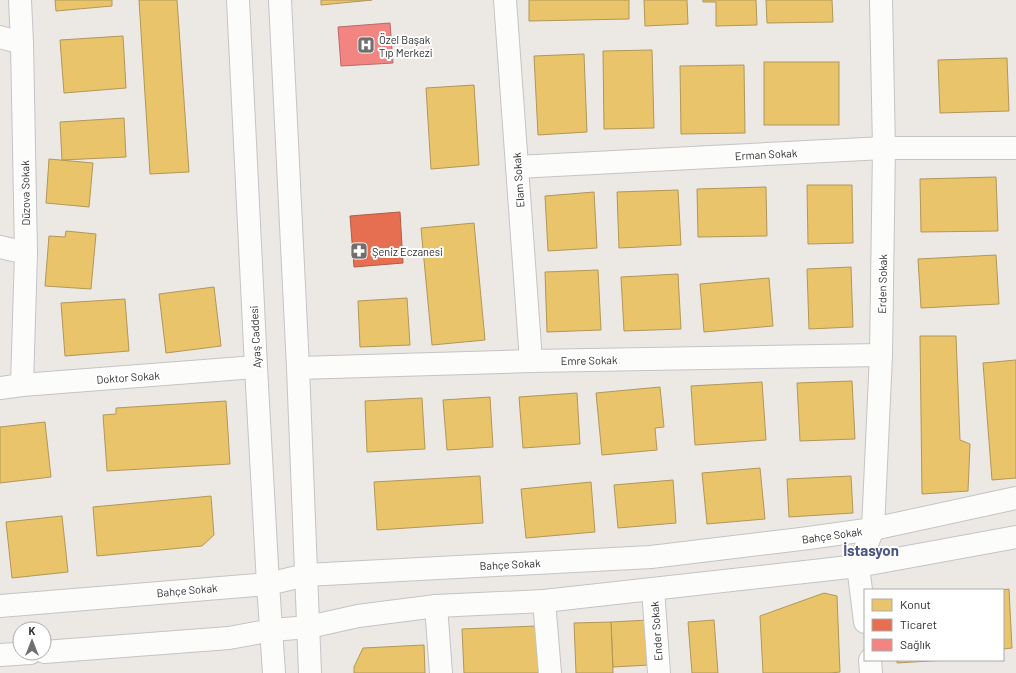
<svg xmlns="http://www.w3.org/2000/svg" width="1016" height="673" font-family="Barlow,sans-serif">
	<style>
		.homes { fill: #e9c46a; stroke: #b19758 }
		.shops { fill: #e76f51; stroke: #b05c46 }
		.health { fill: #f28482; stroke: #b76a69 }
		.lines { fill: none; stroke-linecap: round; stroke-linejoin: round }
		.minor-casing { stroke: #c5c4c5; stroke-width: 24 }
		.tertiary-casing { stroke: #c5c4c5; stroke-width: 24 }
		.secondary-casing { stroke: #c5c4c5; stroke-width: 24 }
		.minor { stroke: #fcfcfb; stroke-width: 22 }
		.tertiary { stroke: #fcfcfb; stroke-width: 22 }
		.secondary { stroke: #fcfcfb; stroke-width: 22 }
		.labels { text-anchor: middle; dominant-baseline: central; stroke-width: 4; stroke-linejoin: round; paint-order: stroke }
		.poi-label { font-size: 11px; fill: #2e2e2e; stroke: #fff; text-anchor: start }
		.street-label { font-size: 11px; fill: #2e2e2e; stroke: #fff }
		.district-label { font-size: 15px; font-weight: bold; fill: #4d5680; stroke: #fff }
	</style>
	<rect width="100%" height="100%" fill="#ece8e4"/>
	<!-- homes -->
	<g class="homes">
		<path d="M 55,0 L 112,0 L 112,6 L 56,11 Z"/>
		<path d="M 139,0 L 177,0 L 189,172 L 150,174 Z"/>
		<path d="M 321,0 L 372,0 L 321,5 Z"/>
		<path d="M 529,0 L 629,0 L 629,19 L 529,21 Z"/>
		<path d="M 644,0 L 687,0 L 688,24 L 645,26 Z"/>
		<path d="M 703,0 L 756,0 L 757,25 L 716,26 L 716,2 L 703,2 Z"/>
		<path d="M 766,0 L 832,0 L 833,22 L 767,23 Z"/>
		<path d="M 123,36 L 126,88 L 64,93 L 60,40 Z"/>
		<path d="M 652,50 L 654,128 L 604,129 L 603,51 Z"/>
		<path d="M 584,54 L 587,132 L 538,135 L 534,56 Z"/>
		<path d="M 1007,58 L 1009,111 L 940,113 L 938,60 Z"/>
		<rect x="764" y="62" width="75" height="63"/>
		<path d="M 744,65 L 745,133 L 681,134 L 680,66 Z"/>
		<path d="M 474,85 L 479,165 L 431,169 L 426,88 Z"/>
		<path d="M 124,118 L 126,157 L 62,160 L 60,122 Z"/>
		<path d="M 49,159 L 93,163 L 89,207 L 46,203 Z"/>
		<path d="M 996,177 L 998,231 L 921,232 L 920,179 Z"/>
		<path d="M 807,185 L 852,185 L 853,243 L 808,244 Z"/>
		<path d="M 766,187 L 767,236 L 698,237 L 697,189 Z"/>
		<path d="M 678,190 L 681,245 L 619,248 L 617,192 Z"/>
		<path d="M 594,192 L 597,248 L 548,251 L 545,196 Z"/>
		<path d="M 474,223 L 485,340 L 432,345 L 421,228 Z"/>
		<path d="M 66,231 L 96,234 L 91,289 L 45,286 L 49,236 L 65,237 Z"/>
		<path d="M 996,255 L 999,304 L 921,308 L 918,259 Z"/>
		<path d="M 851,267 L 853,327 L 809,329 L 807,269 Z"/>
		<path d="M 598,270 L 601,330 L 547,332 L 545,272 Z"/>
		<path d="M 678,274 L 681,329 L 624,331 L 621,277 Z"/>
		<path d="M 769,278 L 773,326 L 704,332 L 700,284 Z"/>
		<path d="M 214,287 L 221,346 L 166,353 L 159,294 Z"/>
		<path d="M 407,298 L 410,345 L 360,347 L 358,301 Z"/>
		<path d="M 125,299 L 129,351 L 65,356 L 61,303 Z"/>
		<path d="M 920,336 L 956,336 L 960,440 L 970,444 L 968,491 L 922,494 Z"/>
		<path d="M 1016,360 L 1016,478 L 992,480 L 983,363 Z"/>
		<path d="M 852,381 L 855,439 L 800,441 L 797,383 Z"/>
		<path d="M 762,382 L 766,440 L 695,445 L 691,386 Z"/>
		<path d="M 660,387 L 664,427 L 655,428 L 657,450 L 602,455 L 596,393 Z"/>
		<path d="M 577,393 L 580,444 L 523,448 L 519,397 Z"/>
		<path d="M 490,397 L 493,447 L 447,450 L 443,400 Z"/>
		<path d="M 422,398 L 425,449 L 367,452 L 365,401 Z"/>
		<path d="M 226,401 L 230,464 L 107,471 L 103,415 L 116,414 L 116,408 Z"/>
		<path d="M 45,422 L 51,477 L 0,483 L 0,427 Z"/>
		<path d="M 760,468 L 765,519 L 707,524 L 702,473 Z"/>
		<path d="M 480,476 L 483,523 L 377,530 L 374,482 Z"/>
		<path d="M 851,476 L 853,513 L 789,517 L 787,479 Z"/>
		<path d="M 673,480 L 676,523 L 618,528 L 614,485 Z"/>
		<path d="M 591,482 L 595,532 L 526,538 L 521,489 Z"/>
		<path d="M 211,496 L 214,535 L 202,546 L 97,556 L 93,507 Z"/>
		<path d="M 62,516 L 68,572 L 12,578 L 6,522 Z"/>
		<path d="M 1009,589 L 1012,648 L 1003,649 L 1003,590 L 1002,590 Z"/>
		<path d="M 824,593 L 837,596 L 840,672 L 831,673 L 763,673 L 760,616 Z"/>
		<path d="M 648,620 L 650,665 L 613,667 L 611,622 Z"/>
		<path d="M 714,620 L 718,673 L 692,673 L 688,622 Z"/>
		<path d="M 611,622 L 613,673 L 576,673 L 574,623 Z"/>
		<path d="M 537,626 L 539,673 L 464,673 L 462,629 Z"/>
		<path d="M 424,645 L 425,673 L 354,673 L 354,667 L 363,648 Z"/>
		<path d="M 897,660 L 946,660 L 897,663 Z"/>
	</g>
	<!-- shops -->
	<path class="shops" d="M 400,212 L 403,263 L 354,267 L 350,216 Z"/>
	<!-- health -->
	<path class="health" d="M 390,23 L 393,63 L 341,66 L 338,27 Z"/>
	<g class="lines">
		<!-- minor casing -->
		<g class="minor-casing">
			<g id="minor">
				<path d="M 20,0 L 22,43 L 26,253 L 22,385"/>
				<path d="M 505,0 L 531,361"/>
				<path d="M 0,37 L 22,43"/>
				<path d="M 517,167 L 884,148 L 1016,148"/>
				<path d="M 0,247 L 26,253"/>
				<path d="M 298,368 L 531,361 L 881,355"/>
				<path d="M 0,388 L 22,385 L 256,367"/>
				<path d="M 653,589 L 659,673"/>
				<path d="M 544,601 L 550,673"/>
				<path d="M 436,606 L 441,673"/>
				<path d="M 865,622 L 858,566 L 873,529 L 881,355 L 884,148 L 881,0"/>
				<path d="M 870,660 L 871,673"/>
			</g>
		</g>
		<!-- tertiary casing -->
		<g class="tertiary-casing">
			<g id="tertiary">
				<path d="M 0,606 L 268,584 L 306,575 L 651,557 L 801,539 L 873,529 L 1016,498"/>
				<path d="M 44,652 L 229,638 L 272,630 L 309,627 L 358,616 L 436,606 L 544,601 L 858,566 L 1016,537"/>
				<path d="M 0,655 L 30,653"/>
			</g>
		</g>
		<!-- secondary casing -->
		<g class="secondary-casing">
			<g id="secondary">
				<path d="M 238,0 L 256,367 L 268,584 L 274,673"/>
				<path d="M 280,0 L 298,368 L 310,673"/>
			</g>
		</g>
		<!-- minor -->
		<use href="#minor" class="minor"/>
		<!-- tertiary -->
		<use href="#tertiary" class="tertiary"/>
		<!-- secondary -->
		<use href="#secondary" class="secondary"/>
	</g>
	<!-- icons -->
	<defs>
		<g id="hospital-square" transform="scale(0.9)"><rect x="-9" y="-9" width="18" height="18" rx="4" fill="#706f6e" stroke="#fff"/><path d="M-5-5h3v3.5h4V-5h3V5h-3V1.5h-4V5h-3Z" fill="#fff"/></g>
		<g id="pharmacy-square" transform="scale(0.9)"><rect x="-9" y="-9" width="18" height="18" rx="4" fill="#706f6e" stroke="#fff"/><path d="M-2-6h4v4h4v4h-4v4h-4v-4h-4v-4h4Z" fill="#fff"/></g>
	</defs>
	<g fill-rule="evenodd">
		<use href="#hospital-square" x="366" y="45"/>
		<use href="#pharmacy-square" x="359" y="251"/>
	</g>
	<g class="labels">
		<!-- poi labels -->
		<g class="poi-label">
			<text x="379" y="39">Özel Başak<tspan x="379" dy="13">Tıp Merkezi</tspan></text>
			<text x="372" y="251">Şeniz Eczanesi</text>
		</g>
		<!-- street labels -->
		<g class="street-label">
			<text transform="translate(766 154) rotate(-3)">Erman Sokak</text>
			<text transform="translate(518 180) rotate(-94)">Elam Sokak</text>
			<text transform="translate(25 193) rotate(-91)">Düzova Sokak</text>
			<text transform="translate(882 284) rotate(-89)">Erden Sokak</text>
			<text transform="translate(255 337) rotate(-93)">Ayaş Caddesi</text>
			<text transform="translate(589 360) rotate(-1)">Emre Sokak</text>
			<text transform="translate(128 377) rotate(-4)">Doktor Sokak</text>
			<text transform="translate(832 535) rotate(-8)">Bahçe Sokak</text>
			<text transform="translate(510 564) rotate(-3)">Bahçe Sokak</text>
			<text transform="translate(187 590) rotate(-5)">Bahçe Sokak</text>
			<text transform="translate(656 631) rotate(-94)">Ender Sokak</text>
		</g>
		<!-- district labels -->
		<g class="district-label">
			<text x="871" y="550">İstasyon</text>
		</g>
	</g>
	<!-- legend -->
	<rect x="864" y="589" width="140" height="72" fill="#ffffff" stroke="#ababab"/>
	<rect x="872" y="599" width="20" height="12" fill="#e9c46a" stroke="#ababab"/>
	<text x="900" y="609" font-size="12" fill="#2e2e2e">Konut</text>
	<rect x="872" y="619" width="20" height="12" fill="#e76f51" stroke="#ababab"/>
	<text x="900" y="629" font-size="12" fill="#2e2e2e">Ticaret</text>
	<rect x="872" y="639" width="20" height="12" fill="#f28482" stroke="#ababab"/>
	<text x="900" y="649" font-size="12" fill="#2e2e2e">Sağlık</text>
	<!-- north arrow -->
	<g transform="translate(32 641)"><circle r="19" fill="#ffffff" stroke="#ababab"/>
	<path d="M0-3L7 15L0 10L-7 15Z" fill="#706f6e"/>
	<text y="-6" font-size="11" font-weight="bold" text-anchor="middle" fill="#2e2e2e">K</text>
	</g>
</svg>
